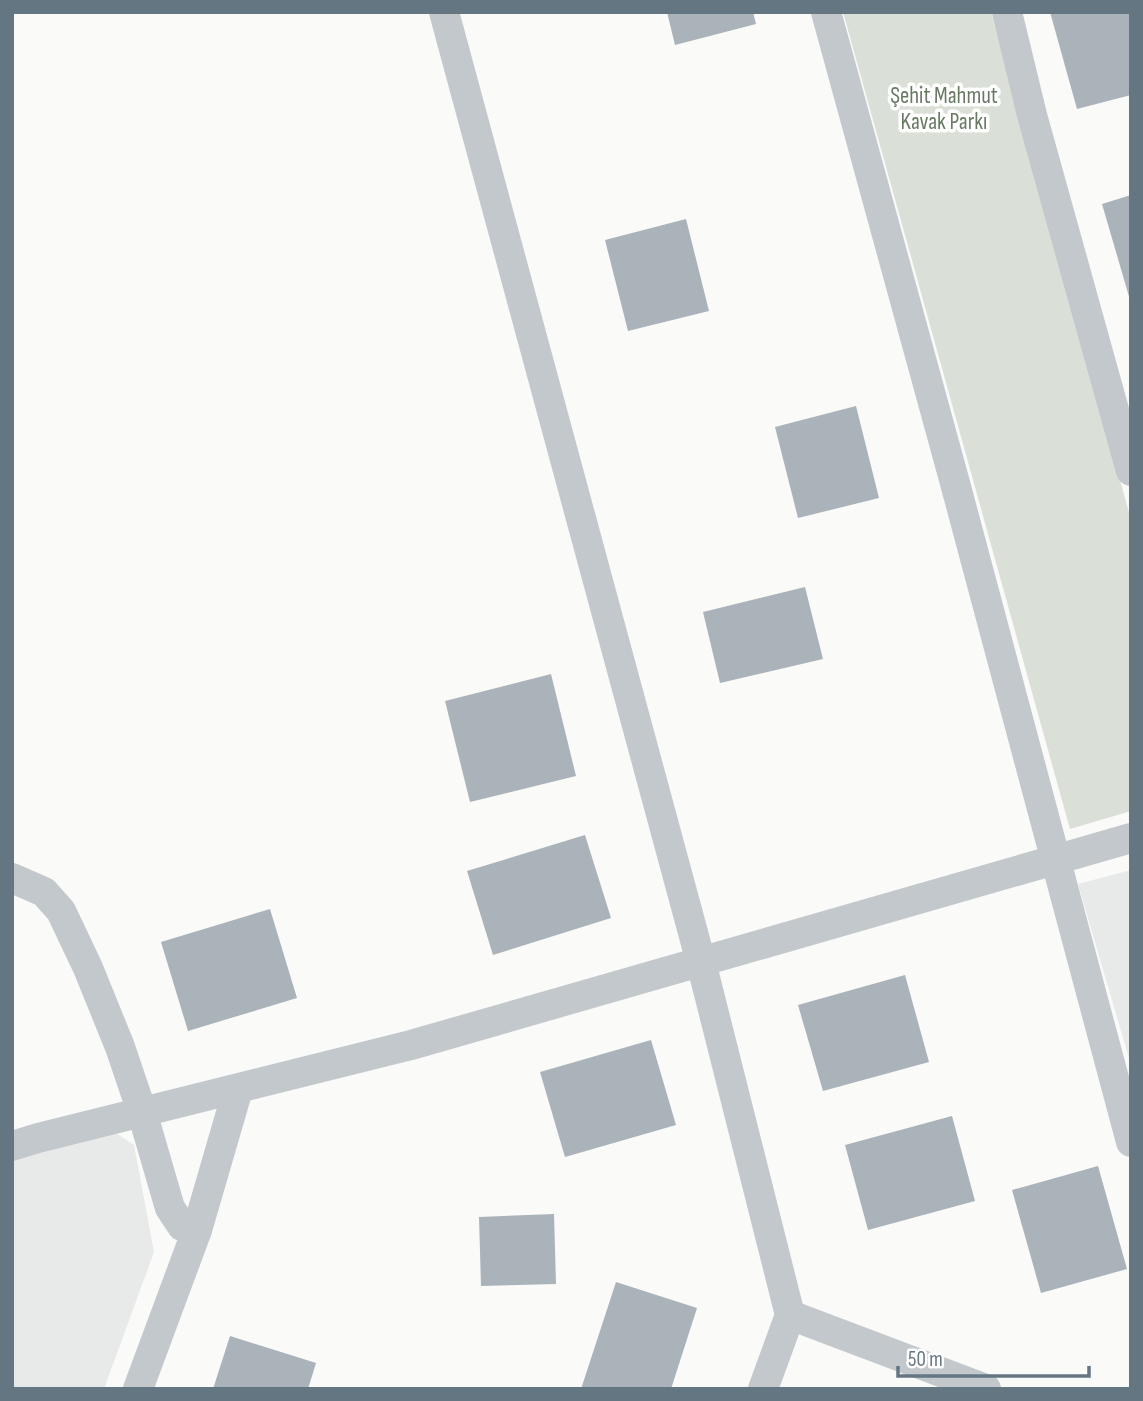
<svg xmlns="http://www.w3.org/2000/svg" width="1143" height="1401" font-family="'Sofia Sans Condensed',sans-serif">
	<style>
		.built { fill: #e8e9e9 }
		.green { fill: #dadfd7 }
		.building { fill: #aab3b9 }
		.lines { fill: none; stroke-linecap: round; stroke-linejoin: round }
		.minor { stroke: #c3c8cc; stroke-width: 30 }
		.labels { text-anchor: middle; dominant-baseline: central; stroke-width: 7; stroke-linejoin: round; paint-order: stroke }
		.park-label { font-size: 23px; fill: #687a64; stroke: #fff }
	</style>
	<rect width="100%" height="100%" fill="#fafaf8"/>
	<!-- built -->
	<g class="built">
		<path d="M 1131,870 L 1131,1065 L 1078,884 Z"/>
		<path d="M 111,1130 L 134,1145 L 154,1252 L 104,1389 L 12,1389 L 12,1160 Z"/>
	</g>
	<!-- green -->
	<path class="green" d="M 843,12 L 991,12 L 1131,520 L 1131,811 L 1070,829 Z"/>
	<!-- building -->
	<g class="building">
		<path d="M 667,12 L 753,12 L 756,24 L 675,45 Z"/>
		<path d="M 1050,12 L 1131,12 L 1131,95 L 1077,109 Z"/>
		<path d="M 1131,195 L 1131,300 L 1130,300 L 1102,204 Z"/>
		<path d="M 686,219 L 709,311 L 628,331 L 605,240 Z"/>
		<path d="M 856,406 L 879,498 L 798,518 L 775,427 Z"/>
		<path d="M 805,587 L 823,659 L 720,683 L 703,612 Z"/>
		<path d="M 551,674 L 576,776 L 470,802 L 445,701 Z"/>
		<path d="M 585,835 L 611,918 L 493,955 L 467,871 Z"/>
		<path d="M 270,909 L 297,998 L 188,1031 L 161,942 Z"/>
		<path d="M 905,975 L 929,1062 L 823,1091 L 798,1005 Z"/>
		<path d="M 651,1040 L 676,1125 L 565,1157 L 540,1072 Z"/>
		<path d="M 952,1116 L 975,1201 L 868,1230 L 845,1145 Z"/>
		<path d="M 1098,1166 L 1127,1269 L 1041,1293 L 1012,1190 Z"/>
		<path d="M 554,1214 L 556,1284 L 481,1286 L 479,1217 Z"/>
		<path d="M 616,1282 L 697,1308 L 671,1389 L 581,1389 Z"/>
		<path d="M 230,1336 L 316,1363 L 308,1389 L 213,1389 Z"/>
	</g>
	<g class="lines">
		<!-- minor -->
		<g class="minor">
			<path d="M 444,12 L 701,962 L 790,1315 L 763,1389"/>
			<path d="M 826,12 L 955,483 L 1131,1142"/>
			<path d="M 1007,12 L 1032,115 L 1131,471"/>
			<path d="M 12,878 L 44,892 L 61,911 L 88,968 L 120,1047 L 142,1112 L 170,1208 L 182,1226 L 197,1230"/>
			<path d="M 12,1146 L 38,1138 L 411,1045 L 1131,838"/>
			<path d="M 790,1315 L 986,1389"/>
			<path d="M 138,1389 L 197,1230 L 238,1089"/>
		</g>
	</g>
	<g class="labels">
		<!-- park labels -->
		<g class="park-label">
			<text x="944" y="96">Şehit Mahmut<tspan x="944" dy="26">Kavak Parkı</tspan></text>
		</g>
	</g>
	<!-- border -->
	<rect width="1143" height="1401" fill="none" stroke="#657683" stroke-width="28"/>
	<!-- scale -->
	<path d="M898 1366v10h191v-10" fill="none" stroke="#657683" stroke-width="3.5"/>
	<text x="908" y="1366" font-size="21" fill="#657683" stroke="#ffffff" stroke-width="5" paint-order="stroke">50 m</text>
</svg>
